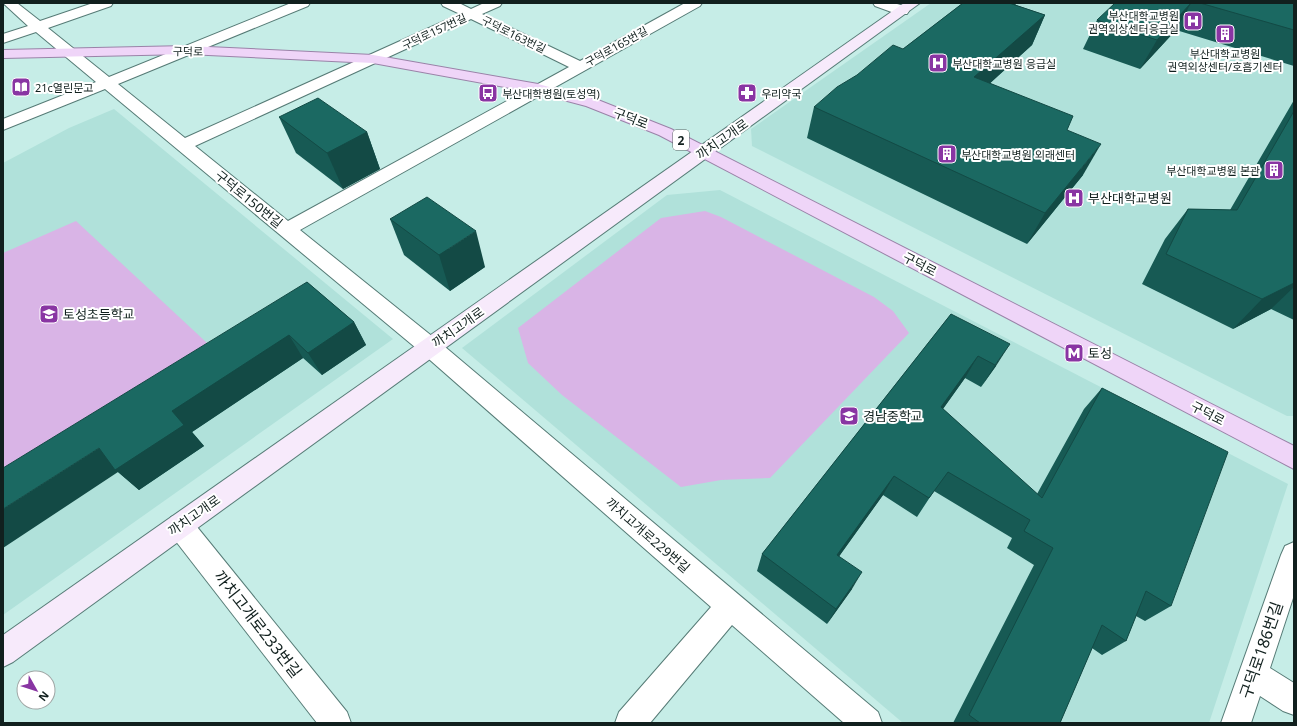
<svg xmlns="http://www.w3.org/2000/svg" width="1297" height="726" font-family="'Noto Sans','Noto Sans KR',sans-serif">
	<style>
		.built { fill: #b0e1da }
		.green { fill: #d9b4e6 }
		.lines { fill: none; stroke-linecap: round; stroke-linejoin: round }
		.street-casing { stroke: #567b76; stroke-width: 2 }
		.secondary-casing { stroke: #567b76; stroke-width: 2 }
		.primary-casing { stroke: #9a83a8; stroke-width: 2 }
		.street { fill: #fff; fill-rule: evenodd }
		.secondary { fill: #f7eafb; fill-rule: evenodd }
		.primary { fill: #efd5f8; fill-rule: evenodd }
		.wall { fill: #175a54 }
		.shaded-wall { fill: #134a45 }
		.building { fill: #1b6962; stroke: #134a45 }
		.labels { text-anchor: middle; dominant-baseline: central; stroke-width: 4; stroke-linejoin: round; paint-order: stroke }
		.far-poi-label { font-size: 11px; fill: #11201e; stroke: #fff; text-anchor: start }
		.far-street-label { font-size: 11px; fill: #11201e; stroke: #fff }
		.shield { fill: #fff; stroke: #586362; stroke-width: 1 }
		.shield-label { font-size: 12px; font-weight: bold; fill: #11201e }
		.street-label { font-size: 13px; fill: #11201e; stroke: #fff }
		.poi-label { font-size: 13px; fill: #11201e; stroke: #fff; text-anchor: start }
		.near-street-label { font-size: 16px; fill: #11201e; stroke: #fff }
	</style>
	<rect width="100%" height="100%" fill="#c6ede7"/>
	<!-- built -->
	<g class="built">
		<path d="M 931,3 L 1294,3 L 1294,416 L 1287,416 L 752,146 L 751,129 Z"/>
		<path d="M 114,109 L 393,339 L 3,615 L 3,163 L 69,128 Z"/>
		<path d="M 720,190 L 1288,484 L 1209,723 L 903,723 L 462,348 L 667,195 Z"/>
	</g>
	<!-- green -->
	<g class="green">
		<path d="M 705,211 L 721,217 L 874,297 L 893,311 L 909,333 L 770,478 L 721,480 L 681,487 L 562,395 L 528,363 L 518,328 L 661,218 Z"/>
		<path d="M 76,221 L 221,356 L 3,493 L 3,253 Z"/>
	</g>
	<g class="lines">
		<!-- street casing -->
		<g class="street-casing">
			<g id="street">
				<path d="M 3,3 L 17,3 L 40,21 L 93,3 L 113,3 L 111,6 L 48,28 L 109,77 L 291,3 L 310,3 L 308,6 L 118,84 L 185,138 L 460,14 L 443,6 L 441,3 L 459,3 L 471,9 L 484,3 L 502,3 L 500,6 L 482,14 L 580,61 L 685,3 L 702,3 L 700,6 L 300,230 L 438,341 L 878,712 L 882,723 L 844,723 L 732,625 L 650,723 L 615,723 L 619,712 L 711,607 L 422,353 L 105,89 L 3,130 L 3,119 L 96,82 L 36,32 L 3,43 L 3,34 L 28,26 ZM 471,19 L 569,67 L 288,221 L 195,146 Z"/>
				<path d="M 873,3 C 884,3 902,1 909,11 L 907,14 L 897,14 L 875,6 Z"/>
				<path d="M 180,514 L 189,517 L 347,712 L 351,723 L 317,723 L 171,535 L 167,526 L 171,517 Z"/>
				<path d="M 1294,542 L 1294,595 L 1270,668 L 1294,683 L 1294,715 L 1283,711 L 1260,696 L 1251,723 L 1221,723 L 1281,555 L 1285,546 Z"/>
			</g>
		</g>
		<!-- secondary casing -->
		<g class="secondary-casing">
			<path id="secondary" d="M 904,3 L 920,3 L 13,662 L 3,667 L 3,635 Z"/>
		</g>
		<!-- primary casing -->
		<g class="primary-casing">
			<path id="primary" d="M 187,46 L 373,55 L 538,84 L 598,100 L 671,129 L 1294,446 L 1294,469 L 659,135 L 586,106 L 537,93 L 373,63 L 187,54 L 3,58 L 3,50 Z"/>
		</g>
		<!-- street -->
		<use href="#street" class="street"/>
		<!-- secondary -->
		<use href="#secondary" class="secondary"/>
		<!-- primary -->
		<use href="#primary" class="primary"/>
	</g>
	<!-- wall -->
	<g class="wall">
		<path d="M 963,3 L 1017,3 L 1015,5 L 1045,15 L 1032,45 L 990,83 L 1067,130 L 1083,175 L 1027,244 L 807,138 L 814,107 L 903,49 Z"/>
		<path d="M 1191,3 L 1294,3 L 1294,66 L 1176,30 L 1140,69 L 1083,49 L 1097,20 Z"/>
		<path d="M 1294,100 L 1294,320 L 1271,309 L 1233,329 L 1142,284 L 1165,239 L 1188,209 L 1230,210 Z"/>
		<path d="M 279,117 L 367,132 L 380,169 L 343,189 L 296,153 Z"/>
		<path d="M 390,219 L 485,267 L 450,291 L 404,255 Z"/>
		<path d="M 307,282 L 354,322 L 366,345 L 322,375 L 303,358 L 192,432 L 204,446 L 139,490 L 118,472 Z"/>
		<path d="M 951,314 L 996,366 L 981,387 L 965,378 L 943,409 L 1037,494 L 1084,409 L 1102,388 L 1171,606 L 1145,621 L 1136,616 L 1126,641 L 1102,655 L 1092,648 L 1060,723 L 953,723 L 1034,565 L 1007,548 L 1012,538 L 934,491 L 917,517 L 883,495 L 839,556 L 852,589 L 827,624 L 757,571 L 762,554 Z"/>
	</g>
	<!-- shaded-wall -->
	<g class="shaded-wall">
		<path d="M 1007,3 L 1017,3 L 1002,16 Z"/>
		<path d="M 1191,3 L 1176,30 L 1140,69 L 1157,40 Z"/>
		<path d="M 1045,15 L 1032,45 L 963,108 L 974,77 Z"/>
		<path d="M 367,132 L 380,169 L 343,189 L 327,153 Z"/>
		<path d="M 1101,144 L 1083,175 L 1027,244 L 1045,213 Z"/>
		<path d="M 476,231 L 485,267 L 450,291 L 439,255 Z"/>
		<path d="M 1294,283 L 1294,287 L 1271,309 L 1233,329 L 1262,299 Z"/>
		<path d="M 354,322 L 366,345 L 322,375 L 308,353 Z"/>
		<path d="M 289,335 L 303,358 L 192,432 L 204,446 L 139,490 L 118,472 L 3,548 L 3,509 L 99,448 Z"/>
		<path d="M 1010,344 L 996,366 L 981,387 L 995,365 Z"/>
		<path d="M 978,356 L 965,378 L 929,428 L 941,407 Z"/>
		<path d="M 894,476 L 883,495 L 828,572 L 837,555 Z"/>
		<path d="M 862,572 L 852,589 L 827,624 L 836,609 Z"/>
	</g>
	<!-- building -->
	<g class="building">
		<path d="M 963,3 L 1009,3 L 1045,15 L 974,77 L 1073,116 L 1067,130 L 1101,144 L 1045,213 L 814,107 L 837,87 L 857,75 L 893,45 L 903,49 Z"/>
		<path d="M 1115,3 L 1191,3 L 1157,40 L 1097,20 Z"/>
		<path d="M 1200,3 L 1294,3 L 1294,30 Z"/>
		<path d="M 318,98 L 367,132 L 327,153 L 279,117 Z"/>
		<path d="M 1294,111 L 1294,283 L 1262,299 L 1166,254 L 1188,209 L 1237,210 Z"/>
		<path d="M 427,197 L 476,231 L 439,255 L 390,219 Z"/>
		<path d="M 307,282 L 354,322 L 308,353 L 289,335 L 172,411 L 184,425 L 115,470 L 99,448 L 3,509 L 3,468 Z"/>
		<path d="M 951,314 L 1010,344 L 995,365 L 978,356 L 941,407 L 1042,498 L 1102,388 L 1228,452 L 1171,606 L 1146,591 L 1126,641 L 1102,625 L 1060,723 L 980,723 L 969,715 L 1053,548 L 1024,531 L 1030,520 L 948,472 L 929,498 L 894,476 L 837,555 L 862,572 L 836,609 L 762,554 Z"/>
	</g>
	<!-- icons -->
	<defs>
		<g id="hospital-square" transform="scale(1)"><rect x="-9" y="-9" width="18" height="18" rx="4" fill="#8935a3" stroke="#fff"/><path d="M-5-5h3v3.5h4V-5h3V5h-3V1.5h-4V5h-3Z" fill="#fff"/></g>
		<g id="building-square" transform="scale(1)"><rect x="-9" y="-9" width="18" height="18" rx="4" fill="#8935a3" stroke="#fff"/><path d="M-4-6H4V6H1V3H-1V6H-4ZM-2.5-4.3h1.7v1.8h-1.7ZM.8-4.3h1.7v1.8H.8ZM-2.5-1h1.7V.8h-1.7ZM.8-1h1.7V.8H.8Z" fill="#fff"/></g>
		<g id="library-square" transform="scale(1)"><rect x="-9" y="-9" width="18" height="18" rx="4" fill="#8935a3" stroke="#fff"/><path d="M-6-4Q-3-5.5-.7-3.5V5Q-3 3-6 4ZM6-4Q3-5.5 .7-3.5V5Q3 3 6 4Z" fill="#fff"/></g>
		<g id="bus-square" transform="scale(1)"><rect x="-9" y="-9" width="18" height="18" rx="4" fill="#8935a3" stroke="#fff"/><path d="M-5-6H5V4H4V6H2V4H-2V6H-4V4H-5ZM-3.5-4V0h7V-4ZM-3.5 1.2v1.5H-2V1.2ZM2 1.2v1.5H3.5V1.2Z" fill="#fff"/></g>
		<g id="pharmacy-square" transform="scale(1)"><rect x="-9" y="-9" width="18" height="18" rx="4" fill="#8935a3" stroke="#fff"/><path d="M-2-6h4v4h4v4h-4v4h-4v-4h-4v-4h4Z" fill="#fff"/></g>
		<g id="school-square" transform="scale(1)"><rect x="-9" y="-9" width="18" height="18" rx="4" fill="#8935a3" stroke="#fff"/><path d="M0-5L7-2L0 1L-7-2ZM-4 1L0 2.5L4 1V4Q0 6-4 4Z" fill="#fff"/></g>
		<g id="metro-square" transform="scale(1)"><rect x="-9" y="-9" width="18" height="18" rx="4" fill="#8935a3" stroke="#fff"/><path d="M-5.5 5V-5H-3L0 0L3-5H5.5V5H3V-.5L0 4L-3-.5V5Z" fill="#fff"/></g>
	</defs>
	<g fill-rule="evenodd">
		<use href="#hospital-square" x="1193" y="21"/>
		<use href="#building-square" x="1225" y="34"/>
		<use href="#hospital-square" x="938" y="63"/>
		<use href="#library-square" x="21" y="87"/>
		<use href="#bus-square" x="488" y="93"/>
		<use href="#pharmacy-square" x="747" y="93"/>
		<use href="#building-square" x="947" y="154"/>
		<use href="#building-square" x="1274" y="170"/>
		<use href="#hospital-square" x="1074" y="198"/>
		<use href="#school-square" x="49" y="314"/>
		<use href="#metro-square" x="1074" y="353"/>
		<use href="#school-square" x="849" y="416"/>
	</g>
	<g class="labels">
		<!-- far-poi labels -->
		<g class="far-poi-label">
			<text x="1179" y="15" text-anchor="end">부산대학교병원<tspan x="1179" dy="13">권역외상센터응급실</tspan></text>
			<text x="1225" y="53" text-anchor="middle">부산대학교병원<tspan x="1225" dy="13">권역외상센터/호흡기센터</tspan></text>
			<text x="952" y="63">부산대학교병원 응급실</text>
			<text x="35" y="87">21c열린문고</text>
			<text x="502" y="93">부산대학병원(토성역)</text>
			<text x="761" y="93">우리약국</text>
			<text x="961" y="154">부산대학교병원 외래센터</text>
			<text x="1260" y="170" text-anchor="end">부산대학교병원 본관</text>
		</g>
		<!-- far-street labels -->
		<g class="far-street-label">
			<text transform="translate(434 31) rotate(-25)">구덕로157번길</text>
			<text transform="translate(514 34) rotate(26)">구덕로163번길</text>
			<text transform="translate(616 46) rotate(-29)">구덕로165번길</text>
			<text transform="translate(188 51) rotate(1)">구덕로</text>
		</g>
		<!-- shield labels -->
		<rect class="shield" x="673" y="130" width="16" height="20" rx="3"/>
		<g class="shield-label">
			<text x="681" y="140">2</text>
		</g>
		<!-- street labels -->
		<g class="street-label">
			<text transform="translate(631 118) rotate(21)">구덕로</text>
			<text transform="translate(722 139) rotate(-35)">까치고개로</text>
			<text transform="translate(249 199) rotate(39)">구덕로150번길</text>
			<text transform="translate(920 264) rotate(27)">구덕로</text>
			<text transform="translate(458 327) rotate(-35)">까치고개로</text>
			<text transform="translate(1208 413) rotate(27)">구덕로</text>
			<text transform="translate(194 515) rotate(-35)">까치고개로</text>
			<text transform="translate(648 535) rotate(41)">까치고개로229번길</text>
		</g>
		<!-- poi labels -->
		<g class="poi-label">
			<text x="1088" y="198">부산대학교병원</text>
			<text x="63" y="314">토성초등학교</text>
			<text x="1088" y="353">토성</text>
			<text x="863" y="416">경남중학교</text>
		</g>
		<!-- near-street labels -->
		<g class="near-street-label">
			<text transform="translate(258 624) rotate(52)">까치고개로233번길</text>
			<text transform="translate(1261 650) rotate(-71)">구덕로186번길</text>
		</g>
	</g>
	<!-- border -->
	<rect width="1297" height="726" fill="none" stroke="#11201e" stroke-width="8"/>
	<!-- north arrow -->
	<g transform="translate(36 690) rotate(129)"><circle r="19" fill="#ffffff" stroke="#a0a6a5"/>
	<path d="M0-3L7 15L0 10L-7 15Z" fill="#8935a3"/>
	<text y="-6" font-size="11" font-weight="bold" text-anchor="middle" fill="#11201e">N</text>
	</g>
</svg>
